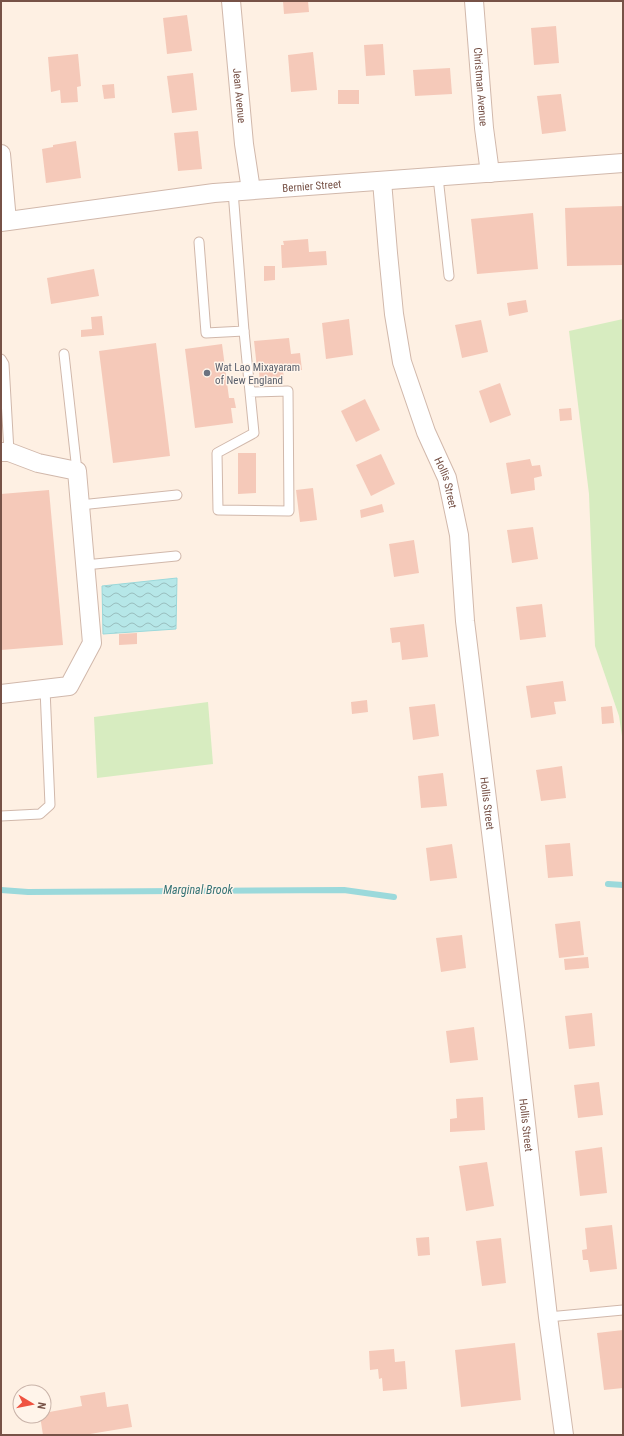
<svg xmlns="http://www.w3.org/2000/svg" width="624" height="1436" font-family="'Roboto Condensed',sans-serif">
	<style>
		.green { fill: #d7ecc0 }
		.water { fill: url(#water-waves); stroke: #9bd9db }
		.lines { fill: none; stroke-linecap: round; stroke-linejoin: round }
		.stream { stroke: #9bd9db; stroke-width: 6 }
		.building { fill: #f5c9b9 }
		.lane-casing { stroke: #d1b8ab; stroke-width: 11 }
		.street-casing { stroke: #d1b8ab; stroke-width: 20 }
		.lane { stroke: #fff; stroke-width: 9 }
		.street { stroke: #fff; stroke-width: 18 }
		.worship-dot { fill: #6b7280; stroke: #fff4ea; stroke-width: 1.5 }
		.labels { text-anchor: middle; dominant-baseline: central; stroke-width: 3; stroke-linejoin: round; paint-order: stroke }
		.street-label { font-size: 11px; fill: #775247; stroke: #fff4ea }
		.worship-label { font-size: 11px; fill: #5b616d; stroke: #fff4ea; text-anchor: start }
		.water-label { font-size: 12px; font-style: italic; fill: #377476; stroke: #fff4ea }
	</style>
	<defs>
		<pattern id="water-waves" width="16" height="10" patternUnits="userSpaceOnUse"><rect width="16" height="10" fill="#b6e7e8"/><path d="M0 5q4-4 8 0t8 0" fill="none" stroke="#99bebe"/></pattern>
	</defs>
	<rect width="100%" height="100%" fill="#fef0e3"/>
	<!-- green -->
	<g class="green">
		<path d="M 623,319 L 623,743 L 619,716 L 595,646 L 589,494 L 569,331 Z"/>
		<path d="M 208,702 L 213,764 L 97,778 L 94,717 Z"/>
	</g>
	<!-- water -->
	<path class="water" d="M 177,578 L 176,629 L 103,634 L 102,586 Z"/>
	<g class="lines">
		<!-- stream -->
		<g class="stream">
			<path d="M 608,884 L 623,885"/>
			<path d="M 1,890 L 28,892 L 344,890 L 394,897"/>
		</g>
	</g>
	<!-- building -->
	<g class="building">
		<path d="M 283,1 L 308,1 L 309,12 L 284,14 Z"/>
		<path d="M 187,15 L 192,51 L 167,54 L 163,18 Z"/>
		<path d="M 556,26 L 559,63 L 534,65 L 531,28 Z"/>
		<path d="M 383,44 L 385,75 L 366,76 L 364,45 Z"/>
		<path d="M 313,52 L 317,90 L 291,92 L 288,55 Z"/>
		<path d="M 78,54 L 81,86 L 77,87 L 78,102 L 61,103 L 60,90 L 51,92 L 48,57 Z"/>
		<path d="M 450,68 L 452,94 L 415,96 L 413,70 Z"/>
		<path d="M 193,73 L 197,110 L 172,113 L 167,76 Z"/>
		<path d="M 114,84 L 115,98 L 104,99 L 102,85 Z"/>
		<rect x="338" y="90" width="21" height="14"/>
		<path d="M 561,94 L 566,131 L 542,134 L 537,96 Z"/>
		<path d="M 198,131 L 202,169 L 178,171 L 174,133 Z"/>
		<path d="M 76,141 L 81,178 L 46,183 L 42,149 L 53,147 L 53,145 Z"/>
		<path d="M 623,206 L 623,265 L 567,266 L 565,208 Z"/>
		<path d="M 533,213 L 538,269 L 477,274 L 471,219 Z"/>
		<path d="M 308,239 L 309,252 L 326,251 L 327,265 L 282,268 L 281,245 L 284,245 L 283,241 Z"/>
		<path d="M 264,266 L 275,266 L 275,280 L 264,281 Z"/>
		<path d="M 94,269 L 99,296 L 51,304 L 47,278 Z"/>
		<path d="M 526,300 L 528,312 L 509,316 L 507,303 Z"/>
		<path d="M 102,316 L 104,335 L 81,337 L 81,330 L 92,329 L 91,317 Z"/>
		<path d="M 349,319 L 353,355 L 326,359 L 322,323 Z"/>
		<path d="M 481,320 L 488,352 L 462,358 L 455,325 Z"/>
		<path d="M 289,338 L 291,354 L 300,353 L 302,370 L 285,372 L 284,365 L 257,368 L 254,341 Z"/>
		<path d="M 156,343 L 170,456 L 113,463 L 99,351 Z"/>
		<path d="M 222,344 L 229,398 L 234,398 L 236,408 L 231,408 L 233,423 L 195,428 L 185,349 Z"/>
		<path d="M 283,370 L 284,381 L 260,382 L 259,371 Z"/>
		<path d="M 500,383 L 511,415 L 490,423 L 479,391 Z"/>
		<path d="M 365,399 L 380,430 L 356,442 L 341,411 Z"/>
		<path d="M 571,408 L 572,420 L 560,421 L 559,409 Z"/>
		<path d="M 238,453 L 256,453 L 256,493 L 238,494 Z"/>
		<path d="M 381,454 L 395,484 L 371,496 L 356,465 Z"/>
		<path d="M 530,459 L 532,466 L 540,465 L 542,476 L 534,478 L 535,490 L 511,494 L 506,463 Z"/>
		<path d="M 313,488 L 317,520 L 300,522 L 296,490 Z"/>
		<path d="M 49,490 L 63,645 L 1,650 L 1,494 Z"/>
		<path d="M 382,504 L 384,512 L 361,518 L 360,510 Z"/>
		<path d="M 533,527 L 538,559 L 512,563 L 507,530 Z"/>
		<path d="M 414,540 L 419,573 L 394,577 L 389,544 Z"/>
		<path d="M 542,604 L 546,637 L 520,640 L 516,607 Z"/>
		<path d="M 424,624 L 428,657 L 402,660 L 400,642 L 392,643 L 390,628 Z"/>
		<path d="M 137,633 L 137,644 L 119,645 L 119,634 Z"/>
		<path d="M 563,681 L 566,701 L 554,702 L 556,714 L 531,718 L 526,686 Z"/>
		<path d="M 367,700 L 368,712 L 352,714 L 351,702 Z"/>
		<path d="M 435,704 L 439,736 L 413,740 L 409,707 Z"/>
		<path d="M 612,706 L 614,723 L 602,724 L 601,707 Z"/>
		<path d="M 562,766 L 566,798 L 541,801 L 536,770 Z"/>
		<path d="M 443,773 L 447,806 L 421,808 L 418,776 Z"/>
		<path d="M 570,843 L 573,876 L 548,878 L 545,845 Z"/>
		<path d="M 452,844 L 457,878 L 430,881 L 426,848 Z"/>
		<path d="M 580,921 L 584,955 L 559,958 L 555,924 Z"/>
		<path d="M 462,935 L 466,968 L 441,972 L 436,938 Z"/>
		<path d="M 588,957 L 589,968 L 565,970 L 564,959 Z"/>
		<path d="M 592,1013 L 595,1046 L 569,1049 L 565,1016 Z"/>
		<path d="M 474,1027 L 478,1060 L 450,1063 L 446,1031 Z"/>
		<path d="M 599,1082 L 603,1115 L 578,1118 L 574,1085 Z"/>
		<path d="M 483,1097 L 485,1130 L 450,1132 L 450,1119 L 457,1118 L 456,1099 Z"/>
		<path d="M 602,1147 L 607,1193 L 580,1196 L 575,1151 Z"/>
		<path d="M 487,1162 L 494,1206 L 466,1211 L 459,1166 Z"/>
		<path d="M 612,1225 L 617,1269 L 590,1272 L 588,1260 L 583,1260 L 582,1250 L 587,1249 L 585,1228 Z"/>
		<path d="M 429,1237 L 430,1255 L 418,1256 L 416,1238 Z"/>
		<path d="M 501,1238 L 506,1283 L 482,1286 L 476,1241 Z"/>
		<path d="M 623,1330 L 623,1388 L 604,1390 L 597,1333 Z"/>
		<path d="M 515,1343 L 521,1400 L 461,1407 L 455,1350 Z"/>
		<path d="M 394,1349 L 395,1362 L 405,1361 L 407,1389 L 383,1391 L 382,1378 L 379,1379 L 378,1369 L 370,1370 L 369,1351 Z"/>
		<path d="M 105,1392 L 107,1407 L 128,1404 L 132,1427 L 84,1435 L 43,1435 L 40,1416 L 44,1416 L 44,1413 L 82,1406 L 80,1396 Z"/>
	</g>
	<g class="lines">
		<!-- lane casing -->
		<g class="lane-casing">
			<g id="lane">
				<path d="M 438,177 L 449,276"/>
				<path d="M 199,242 L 206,333 L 244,331 L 233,191"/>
				<path d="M 244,331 L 254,433 L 217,453 L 218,510 L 289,511 L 288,391 L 250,392"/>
				<path d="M 64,354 L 77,471"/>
				<path d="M 1,359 L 4,364 L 9,452"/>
				<path d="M 80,505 L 177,495"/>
				<path d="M 85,565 L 176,556"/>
				<path d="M 1,816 L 40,814 L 50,805 L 45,689"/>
				<path d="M 548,1317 L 623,1310"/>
			</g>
		</g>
		<!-- street casing -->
		<g class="street-casing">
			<g id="street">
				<path id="s1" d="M 231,1 L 244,144 L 251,190"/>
				<path id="s2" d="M 474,1 L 484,128 L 490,173"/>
				<path d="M 1,154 L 7,221"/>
				<path id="s3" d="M 382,181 L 388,253 L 394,314 L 402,362 L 426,432 L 447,478 L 459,535 L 465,621 L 516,1035 L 548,1317 L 564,1435"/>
				<path id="s4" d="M 1,222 L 214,193 L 623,163"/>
				<path d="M 1,452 L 9,452 L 38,463 L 77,471 L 92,643 L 69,686 L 1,694"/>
			</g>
		</g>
		<!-- lane -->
		<use href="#lane" class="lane"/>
		<!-- street -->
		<use href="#street" class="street"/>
	</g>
	<!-- markers -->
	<circle class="worship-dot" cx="207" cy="373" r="4"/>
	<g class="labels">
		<!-- street labels -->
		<g class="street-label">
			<text stroke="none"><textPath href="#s2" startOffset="86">Christman Avenue</textPath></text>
			<text stroke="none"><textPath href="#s1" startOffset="95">Jean Avenue</textPath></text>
			<text stroke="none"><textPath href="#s4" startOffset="313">Bernier Street</textPath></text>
			<text stroke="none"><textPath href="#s3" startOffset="311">Hollis Street</textPath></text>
			<text stroke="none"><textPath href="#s3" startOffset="635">Hollis Street</textPath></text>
			<text stroke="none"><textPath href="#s3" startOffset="959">Hollis Street</textPath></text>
		</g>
		<!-- worship labels -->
		<g class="worship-label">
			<text x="215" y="367">Wat Lao Mixayaram<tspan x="215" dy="13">of New England</tspan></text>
		</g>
		<!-- water labels -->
		<g class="water-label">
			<text x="198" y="890">Marginal Brook</text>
		</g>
	</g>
	<!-- border -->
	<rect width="624" height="1436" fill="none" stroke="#775247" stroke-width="4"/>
	<!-- north arrow -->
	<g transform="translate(32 1404) rotate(100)"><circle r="19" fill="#fff4ea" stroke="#c9b3a9"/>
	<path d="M0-3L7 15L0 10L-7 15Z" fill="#ef5240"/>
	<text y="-6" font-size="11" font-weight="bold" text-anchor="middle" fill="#775247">N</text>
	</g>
</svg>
